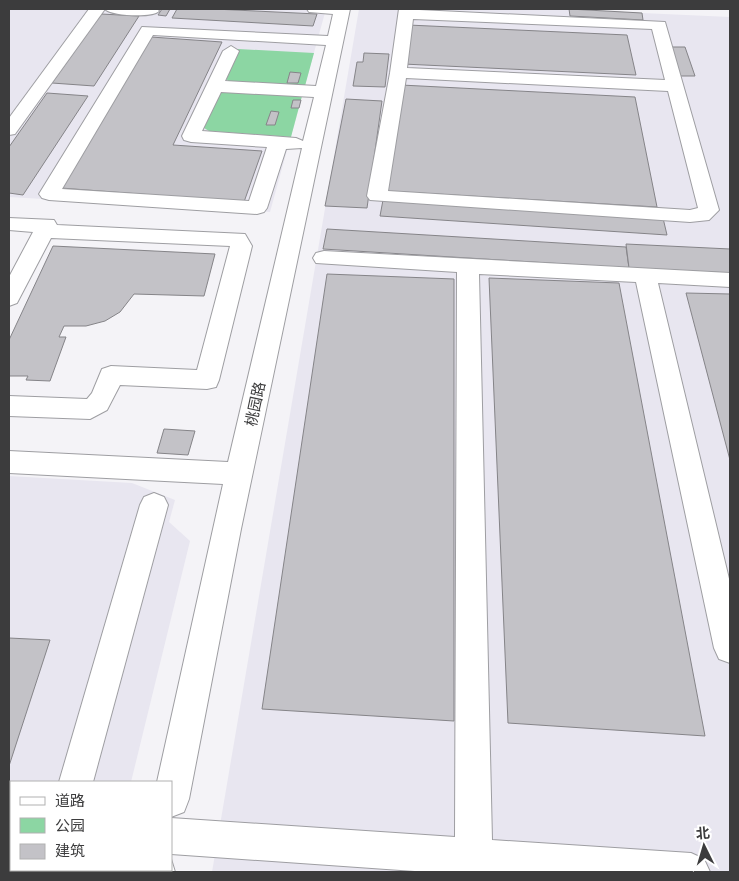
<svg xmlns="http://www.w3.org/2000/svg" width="739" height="881" font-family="'PT Sans','Noto Sans SC',sans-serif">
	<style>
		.built { fill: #e8e6f0 }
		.green { fill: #8cd6a3 }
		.building { fill: #c3c2c7; stroke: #858488 }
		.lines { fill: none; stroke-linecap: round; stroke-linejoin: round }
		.minor-casing { stroke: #9e9ea2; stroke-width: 2 }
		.minor { fill: #fff; fill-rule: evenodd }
		.labels { text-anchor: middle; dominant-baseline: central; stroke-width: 4; stroke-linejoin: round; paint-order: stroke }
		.street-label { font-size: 15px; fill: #3c3c3d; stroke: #fff }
	</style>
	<rect width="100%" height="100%" fill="#f4f3f7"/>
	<!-- built -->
	<g class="built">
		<path d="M 9,9 L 326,9 L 270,212 L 9,197 Z"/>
		<path d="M 359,9 L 554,9 L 730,17 L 730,872 L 212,872 Z"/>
		<path d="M 9,476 L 132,483 L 175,500 L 169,522 L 190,541 L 131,782 L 11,782 L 11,870 L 109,870 L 109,872 L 9,872 Z"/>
	</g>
	<!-- green -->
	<g class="green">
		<path d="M 238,49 L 314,53 L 305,86 L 228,81 L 225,77 Z"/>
		<path d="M 221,92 L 302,96 L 291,137 L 209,131 L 204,128 L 204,123 Z"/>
	</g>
	<!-- building -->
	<g class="building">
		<path d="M 162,9 L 170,9 L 166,16 L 158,15 Z"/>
		<path d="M 177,9 L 214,9 L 317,14 L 313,26 L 172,18 Z"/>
		<path d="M 569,9 L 642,13 L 643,20 L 570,16 Z"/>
		<path d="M 101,14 L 139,16 L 94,86 L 52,83 Z"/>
		<path d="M 408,25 L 627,35 L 636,75 L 403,64 Z"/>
		<path d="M 151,37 L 222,42 L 173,145 L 262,151 L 244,202 L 61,188 Z"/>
		<path d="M 671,47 L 685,47 L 695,76 L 680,76 Z"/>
		<path d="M 364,53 L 389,54 L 385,87 L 353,86 L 357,62 L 363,62 Z"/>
		<path d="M 290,72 L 301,73 L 298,83 L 287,83 Z"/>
		<path d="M 401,85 L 635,97 L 657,207 L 385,191 Z"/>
		<path d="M 47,93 L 88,96 L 23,195 L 9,193 L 9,147 Z"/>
		<path d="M 346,99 L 382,101 L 367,208 L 325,206 Z"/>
		<path d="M 293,100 L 301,100 L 299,108 L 291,108 Z"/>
		<path d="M 271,111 L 279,112 L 275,125 L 266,125 Z"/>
		<path d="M 383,200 L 663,218 L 667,235 L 380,216 Z"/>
		<path d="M 327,229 L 626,247 L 629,268 L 323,249 Z"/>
		<path d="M 626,244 L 730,249 L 730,273 L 629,268 Z"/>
		<path d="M 53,246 L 215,254 L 204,296 L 134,294 L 120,312 L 105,321 L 86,326 L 64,326 L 59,337 L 66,337 L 50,381 L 26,380 L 28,376 L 9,376 L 9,340 Z"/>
		<path d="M 327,274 L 454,279 L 454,721 L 262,709 Z"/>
		<path d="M 489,278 L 619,283 L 705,736 L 508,723 Z"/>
		<path d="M 686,293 L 730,294 L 730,460 Z"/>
		<path d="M 164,429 L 195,431 L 188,455 L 157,453 Z"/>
		<path d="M 9,638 L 50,640 L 9,766 Z"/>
	</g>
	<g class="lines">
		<!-- minor casing -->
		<g class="minor-casing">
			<g id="minor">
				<path d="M 89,9 L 105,9 L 15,134 L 9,135 L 9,118 Z"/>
				<path d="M 105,9 L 157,9 L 159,11 C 153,18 111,16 105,9 Z"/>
				<path d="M 307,9 L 350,9 L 241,529 L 189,799 L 184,812 L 171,817 L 171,782 L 157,782 L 223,484 L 9,473 L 9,451 L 228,462 L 302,148 L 286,149 L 267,208 L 264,212 L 257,214 L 49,200 L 42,198 L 39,194 L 142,27 L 328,36 L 333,14 L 309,12 ZM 153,35 L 326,45 L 316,86 L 225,81 L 239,51 L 231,46 L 223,51 L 182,136 L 184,140 L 191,142 L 267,147 L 249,201 L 62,189 ZM 221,92 L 314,97 L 303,141 L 296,138 L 202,131 Z"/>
				<path d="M 399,9 L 665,22 L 719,210 L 709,220 L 690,222 L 370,200 L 367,196 L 390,73 ZM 413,19 L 652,29 L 665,80 L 407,68 ZM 406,78 L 668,91 L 698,208 L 690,210 L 388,191 Z"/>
				<path d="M 9,218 L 54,220 L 57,225 L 245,234 L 252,246 L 219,380 L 216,387 L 207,389 L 120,385 L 107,410 L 90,419 L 9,416 L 9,396 L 87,399 L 92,393 L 102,369 L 111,366 L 197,370 L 230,246 L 51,238 L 17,303 L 9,306 L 9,277 L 33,232 L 9,230 Z"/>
				<path d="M 324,251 L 730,273 L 730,287 L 658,283 L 730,583 L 730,663 L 719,659 L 714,648 L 636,282 L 479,274 L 492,840 L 691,853 L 704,859 L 710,872 L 429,872 L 171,854 L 171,818 L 455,837 L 457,272 L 316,263 L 313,258 L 316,253 Z"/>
				<path d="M 154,493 L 164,497 L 168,505 L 93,782 L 59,782 L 140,505 L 144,497 Z"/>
				<path d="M 171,859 L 175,872 L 137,872 L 138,870 L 171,870 Z"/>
				<path d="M 32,870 L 70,870 L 69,872 L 31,872 Z"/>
			</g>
		</g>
		<!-- minor -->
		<use href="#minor" class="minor"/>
	</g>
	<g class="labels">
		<!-- street labels -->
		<g class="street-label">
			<text transform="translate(255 404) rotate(-78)">桃园路</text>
		</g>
	</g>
	<!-- border -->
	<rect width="739" height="881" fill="none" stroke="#3c3c3d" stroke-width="20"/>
	<!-- legend -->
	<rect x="10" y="781" width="162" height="90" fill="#ffffff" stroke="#b1b1b1"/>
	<rect x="20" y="797" width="25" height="8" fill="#ffffff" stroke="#b1b1b1"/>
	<text x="55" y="806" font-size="15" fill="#3c3c3d">道路</text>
	<rect x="20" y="818" width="25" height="15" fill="#8cd6a3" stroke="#b1b1b1"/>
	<text x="55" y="831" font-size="15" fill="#3c3c3d">公园</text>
	<rect x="20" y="844" width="25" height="15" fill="#c3c2c7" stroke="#b1b1b1"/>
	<text x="55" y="856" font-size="15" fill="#3c3c3d">建筑</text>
	<!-- north arrow -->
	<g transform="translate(704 846) rotate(355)" stroke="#ffffff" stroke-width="4" paint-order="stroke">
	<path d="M0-4L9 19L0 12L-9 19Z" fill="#3c3c3d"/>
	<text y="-8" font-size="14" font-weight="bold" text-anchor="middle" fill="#3c3c3d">北</text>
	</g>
</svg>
